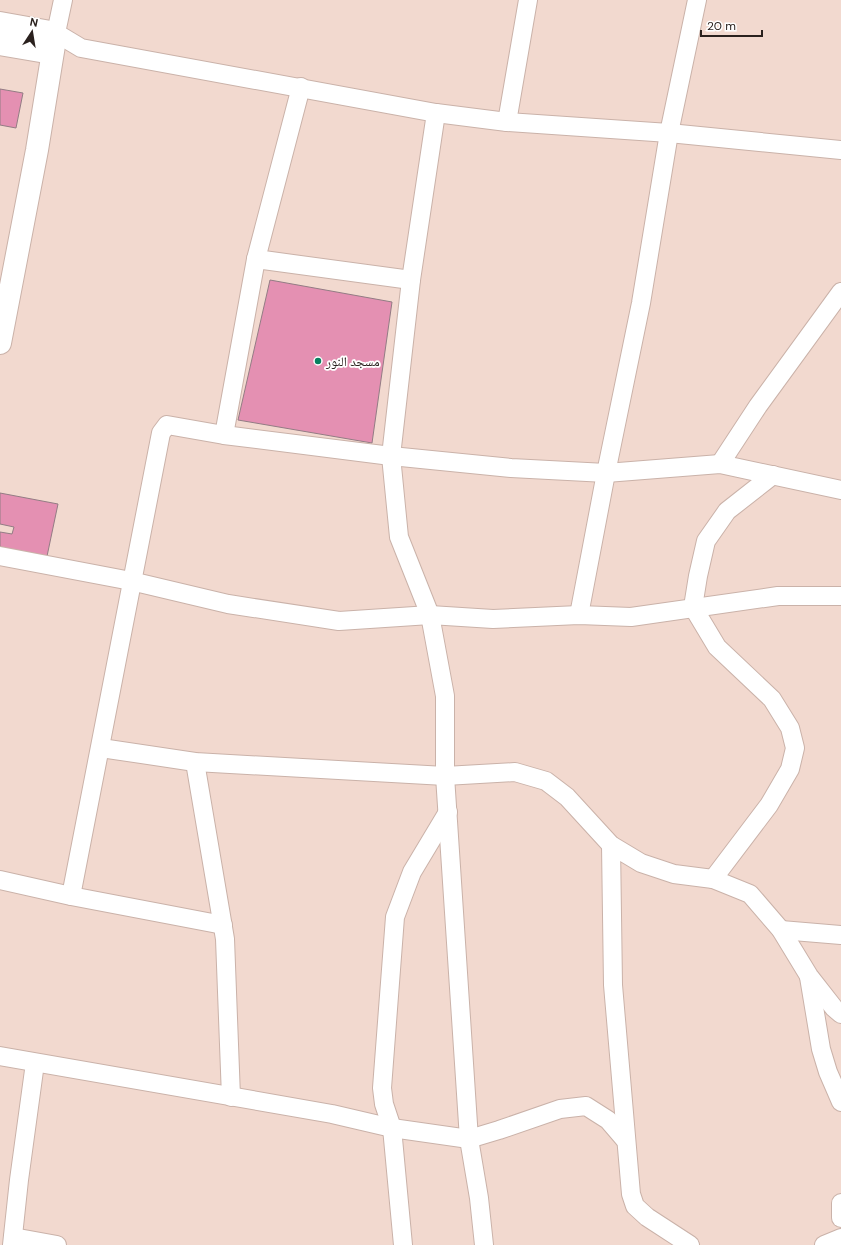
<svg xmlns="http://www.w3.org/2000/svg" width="841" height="1245" font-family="'DM Sans','Noto Naskh Arabic',sans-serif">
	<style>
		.building { fill: #e490b2; stroke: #937c84 }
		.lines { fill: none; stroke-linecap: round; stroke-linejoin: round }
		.minor-casing { stroke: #cab2a9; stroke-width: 20 }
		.tertiary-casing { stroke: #cab2a9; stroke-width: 24 }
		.minor { stroke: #fff; stroke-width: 18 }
		.tertiary { stroke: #fff; stroke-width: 22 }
		.poi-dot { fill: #07805f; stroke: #fff; stroke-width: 1.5 }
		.labels { text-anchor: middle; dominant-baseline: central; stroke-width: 3.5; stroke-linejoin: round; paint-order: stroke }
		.poi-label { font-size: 13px; fill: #2a211e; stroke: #fff; text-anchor: start }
	</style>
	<rect width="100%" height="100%" fill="#f2d9cf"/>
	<!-- building -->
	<g class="building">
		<path d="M 0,89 L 23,93 L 16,128 L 0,125 Z"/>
		<path d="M 270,280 L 392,302 L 372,443 L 238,420 Z"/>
		<path d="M 0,493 L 58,504 L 46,561 L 0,553 L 0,532 L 12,534 L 14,527 L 0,524 Z"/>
	</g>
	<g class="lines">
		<!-- minor casing -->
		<g class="minor-casing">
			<g id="minor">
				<path d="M 63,0 L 56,33 L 81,48 L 436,113 L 507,122 L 669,133 L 841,150"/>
				<path d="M 436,113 L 411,280 L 391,456 L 399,537 L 430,615 L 445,696 L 445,776 L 469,1139 L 479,1198 L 484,1245"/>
				<path d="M 507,122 L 528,0"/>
				<path d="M 256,259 L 411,280"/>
				<path d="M 224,435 L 256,259 L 301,87"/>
				<path d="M 720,464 L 758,406 L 841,292"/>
				<path d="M 0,556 L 131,581 L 228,604 L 339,621 L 430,615 L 493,619 L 579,615 L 631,617 L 778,596 L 841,596"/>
				<path d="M 579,615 L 606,473 L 641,303 L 669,133 L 697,0"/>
				<path d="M 101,748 L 195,762 L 445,776 L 515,772 L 546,781 L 567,797 L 611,845 L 641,863 L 674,874 L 713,879 L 750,894 L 781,930 L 809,976 L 834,1008 L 841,1014"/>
				<path d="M 195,762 L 225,939 L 231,1097"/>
				<path d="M 611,845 L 613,985 L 631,1194 L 635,1206 L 647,1217 L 690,1245"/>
				<path d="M 713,879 L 769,805 L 790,769 L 795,748 L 790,728 L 772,699 L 717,647 L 693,607 L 698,576 L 706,541 L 727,511 L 773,475"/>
				<path d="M 0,880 L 71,896 L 223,925"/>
				<path d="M 71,896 C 102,742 130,587 161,433 L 167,425 L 224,435 L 391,456 L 511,468 L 606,473 L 720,464 L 841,490"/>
				<path d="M 781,930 L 841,935"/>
				<path d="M 809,977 L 821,1049 L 828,1072 L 841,1102"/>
				<path d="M 0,1056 L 332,1114 L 392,1128 L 469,1139 L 499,1130 L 560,1109 L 586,1106 L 608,1120 L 626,1141"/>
				<path d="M 841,1203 L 841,1218"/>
				<path d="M 13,1237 L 57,1245"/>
				<path d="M 12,1245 L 19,1180 L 35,1063"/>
				<path d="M 403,1245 L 392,1128 L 384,1104 L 382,1088 L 395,917 L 412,872 L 448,812"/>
				<path d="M 824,1245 L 841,1238"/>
			</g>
		</g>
		<!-- tertiary casing -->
		<g class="tertiary-casing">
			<g id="tertiary">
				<path d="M 0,23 L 56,33 L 37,150 L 0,343"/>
				<path d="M 0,44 L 52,53"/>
			</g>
		</g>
		<!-- minor -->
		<use href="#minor" class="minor"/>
		<!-- tertiary -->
		<use href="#tertiary" class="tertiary"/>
	</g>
	<!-- markers -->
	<circle class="poi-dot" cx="318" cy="361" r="4"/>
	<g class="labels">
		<!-- poi labels -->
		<g class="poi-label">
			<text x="326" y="361">مسجد النور</text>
		</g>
	</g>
	<!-- north arrow -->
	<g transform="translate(32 32) rotate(12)" stroke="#ffffff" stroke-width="3" paint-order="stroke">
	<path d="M0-3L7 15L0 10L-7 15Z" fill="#2a211e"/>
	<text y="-6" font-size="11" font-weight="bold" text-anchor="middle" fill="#2a211e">N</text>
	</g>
	<!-- scale -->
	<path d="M701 30v6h61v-6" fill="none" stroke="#2a211e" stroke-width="2"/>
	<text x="707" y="30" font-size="12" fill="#2a211e" stroke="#ffffff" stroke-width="3" paint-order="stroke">20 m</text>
</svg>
